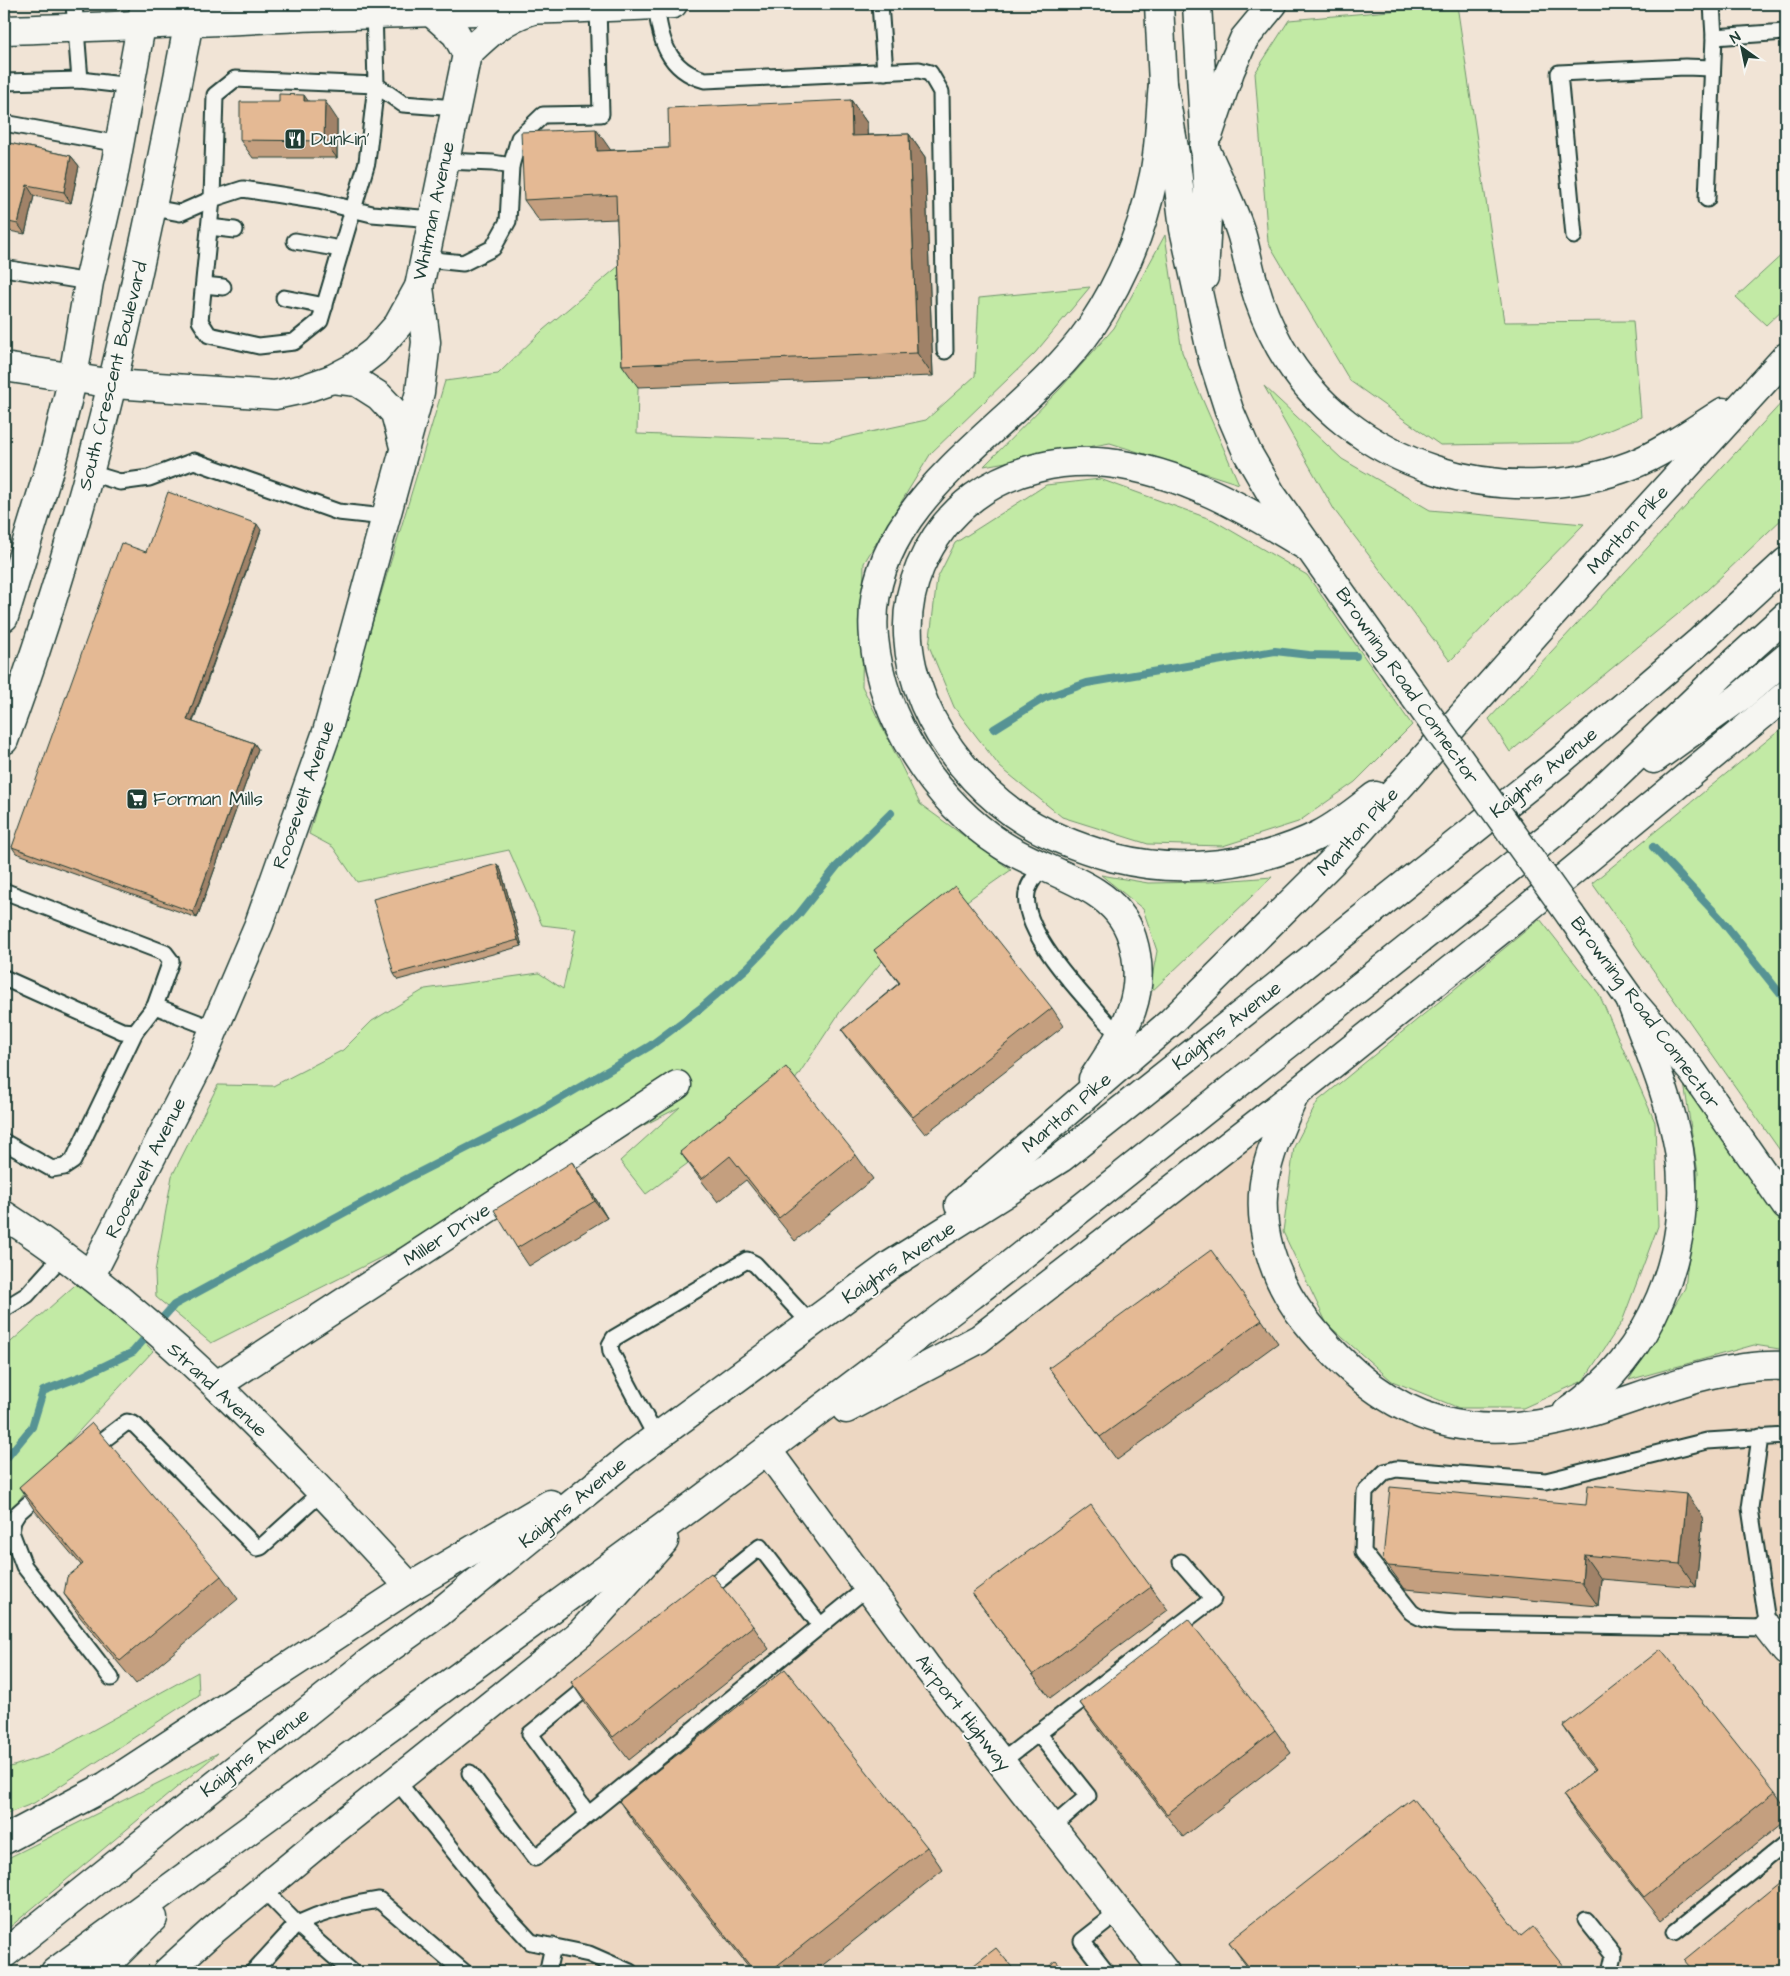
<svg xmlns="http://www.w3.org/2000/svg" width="1790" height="1976" font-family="'Architects Daughter',sans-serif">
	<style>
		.built { fill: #edd7c2 }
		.green { fill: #c2eaa5; stroke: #70946c }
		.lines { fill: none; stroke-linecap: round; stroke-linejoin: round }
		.stream { stroke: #569394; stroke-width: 8 }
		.service-casing { stroke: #1f3d34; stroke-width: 19 }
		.minor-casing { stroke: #1f3d34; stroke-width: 31 }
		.tertiary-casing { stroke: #1f3d34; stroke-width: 31 }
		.secondary-casing { stroke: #1f3d34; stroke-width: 31 }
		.trunk-casing { stroke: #1f3d34; stroke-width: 31 }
		.service { stroke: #f6f6f2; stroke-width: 15 }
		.minor { stroke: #f6f6f2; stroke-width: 28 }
		.tertiary { stroke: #f6f6f2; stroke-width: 28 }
		.secondary { stroke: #f6f6f2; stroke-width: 28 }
		.trunk { stroke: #f6f6f2; stroke-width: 28 }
		.secondary-bridge-casing { stroke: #1f3d34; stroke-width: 31; stroke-linecap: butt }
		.secondary-bridge { stroke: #f6f6f2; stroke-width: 28 }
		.wall { fill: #c49f7f; stroke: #1f3d34 }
		.shaded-wall { fill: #a08268; stroke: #1f3d34 }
		.building { fill: #e4b994; stroke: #1f3d34 }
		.labels { text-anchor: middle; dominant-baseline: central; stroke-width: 4; stroke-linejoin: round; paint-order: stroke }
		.poi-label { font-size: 19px; fill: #1f3d34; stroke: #f6f6f2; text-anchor: start }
		.street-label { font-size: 19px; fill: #1f3d34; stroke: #f6f6f2 }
	</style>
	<rect width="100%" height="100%" fill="#f1e4d6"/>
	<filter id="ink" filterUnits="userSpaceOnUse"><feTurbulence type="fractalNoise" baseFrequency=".02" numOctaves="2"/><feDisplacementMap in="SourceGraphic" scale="10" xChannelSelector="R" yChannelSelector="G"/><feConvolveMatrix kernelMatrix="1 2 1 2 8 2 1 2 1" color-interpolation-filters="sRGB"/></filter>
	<g filter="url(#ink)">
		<!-- built -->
		<path class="built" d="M 1294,1095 L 1263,1209 L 1317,1335 L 1454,1425 L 1786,1366 L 1786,1972 L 167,1972 L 464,1726 L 702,1499 L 767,1450 L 979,1339 Z"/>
		<!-- green -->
		<g class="green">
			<path d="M 1457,5 L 1504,322 L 1633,321 L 1641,417 L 1578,443 L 1440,445 L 1350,381 L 1268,242 L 1255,73 L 1289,20 Z"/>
			<path d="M 1165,235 L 1182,352 L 1239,484 L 1110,443 L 984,466 L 1060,389 L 1114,328 Z"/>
			<path d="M 1786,251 L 1786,306 L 1766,325 L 1736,297 Z"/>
			<path d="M 633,254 L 638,387 L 637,434 L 829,441 L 926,420 L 975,376 L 979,298 L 1090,287 L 1035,353 L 931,453 L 864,563 L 862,686 L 920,804 L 1011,870 L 884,959 L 840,1012 L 789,1089 L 646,1194 L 620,1161 L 680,1107 L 211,1343 L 156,1297 L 155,1272 L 172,1176 L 218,1085 L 273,1086 L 343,1050 L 372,1021 L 425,989 L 539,973 L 563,989 L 576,929 L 542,925 L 509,850 L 357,882 L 333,847 L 309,834 L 445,381 L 498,374 L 543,330 Z"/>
			<path d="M 1264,386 L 1342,459 L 1430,510 L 1584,524 L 1450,661 L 1335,511 Z"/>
			<path d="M 1786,398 L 1786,515 L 1706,591 L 1510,752 L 1489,719 Z"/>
			<path d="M 1100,479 L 1213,520 L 1307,575 L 1412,725 L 1355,782 L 1298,822 L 1223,846 L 1148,844 L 1062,817 L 1000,767 L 954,707 L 929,646 L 937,579 L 955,543 L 1046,485 Z"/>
			<path d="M 1786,725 L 1786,1159 L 1592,883 Z"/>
			<path d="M 1101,875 L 1148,883 L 1208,882 L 1272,877 L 1149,994 L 1157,951 L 1143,909 Z"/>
			<path d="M 1540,919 L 1599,994 L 1655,1122 L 1658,1226 L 1622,1322 L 1583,1381 L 1523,1408 L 1459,1408 L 1392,1381 L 1327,1324 L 1283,1232 L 1294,1147 L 1318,1101 Z"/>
			<path d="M 1684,1083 L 1786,1230 L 1786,1350 L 1754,1345 L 1629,1380 L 1685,1288 L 1698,1173 Z"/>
			<path d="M 83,1278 L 153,1351 L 32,1482 L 4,1521 L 4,1348 Z"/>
			<path d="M 198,1672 L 199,1695 L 34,1803 L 4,1815 L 4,1769 L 48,1755 Z"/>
			<path d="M 218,1753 L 4,1932 L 4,1860 Z"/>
		</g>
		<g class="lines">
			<!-- stream -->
			<g class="stream">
				<path d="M 994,729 L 1044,698 L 1087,683 L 1275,651 L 1309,655 L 1356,656"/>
				<path d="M 1653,847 L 1719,917 L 1786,1001"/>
				<path d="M 4,1461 L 32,1427 L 43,1391 L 85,1375 L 133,1352 L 174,1305 L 408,1178 L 534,1114 L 650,1046 L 701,1008 L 748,967 L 799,914 L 837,866 L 891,813"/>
			</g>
			<!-- service casing -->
			<g class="service-casing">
				<g id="service">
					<path d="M 74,4 L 80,80"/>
					<path d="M 880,4 L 885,72"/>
					<path d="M 656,5 C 660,39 667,70 705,80 L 919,70 L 930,73 L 941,92 L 945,351"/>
					<path d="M 374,8 L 376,85 L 367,162 L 320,321 L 294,342 L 259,346 L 209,335 L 200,321 L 212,199 L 215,95 L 235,79 L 376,85 L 403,104 L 456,108"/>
					<path d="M 1714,37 L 1786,32"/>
					<path d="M 4,82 L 80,80 L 131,86"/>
					<path d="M 4,123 L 119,144"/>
					<path d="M 511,166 L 519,138 L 543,115 L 601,114 L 598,7"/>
					<path d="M 1707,199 L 1714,37 L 1712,4"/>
					<path d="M 153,208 L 180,213 L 212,199 L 243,189 L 319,201 L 372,214 L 433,219"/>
					<path d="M 209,227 L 235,230"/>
					<path d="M 1574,236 L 1559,73 L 1685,67 L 1712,68"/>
					<path d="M 295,241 L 341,249"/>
					<path d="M 425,259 L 463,263 L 493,248 L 508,221 L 511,166 L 493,163 L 445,161"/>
					<path d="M 4,268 L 89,282"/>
					<path d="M 204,285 L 223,287"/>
					<path d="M 284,298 L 325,306"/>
					<path d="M 90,473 L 120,482 L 149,478 L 194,461 L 338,512 L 385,517"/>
					<path d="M 1042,866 C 1037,874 1028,884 1027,893 C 1020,935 1093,1006 1120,1037"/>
					<path d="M 4,891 L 165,953 L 171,961 L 155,1006 L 135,1032 L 122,1031 L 4,978"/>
					<path d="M 155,1006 L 214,1029"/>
					<path d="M 4,1142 L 52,1169 L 64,1167 L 73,1161 L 135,1032"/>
					<path d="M 4,1309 L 27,1295 L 63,1255"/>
					<path d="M 656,1437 L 611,1352 L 610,1345 L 614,1338 L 747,1260 L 755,1264 L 811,1324"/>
					<path d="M 1760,1437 L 1750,1508 L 1768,1628 L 1457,1623 C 1442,1622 1423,1622 1411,1612 L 1363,1552 L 1365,1492 L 1385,1472 L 1396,1469 L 1546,1481 L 1707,1441 L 1786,1436"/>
					<path d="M 89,1451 L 127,1422 L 135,1425 L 257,1548 L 261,1547 L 322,1492"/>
					<path d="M 45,1489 L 18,1513 L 13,1521 L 11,1532 L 24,1566 L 111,1678"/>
					<path d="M 702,1594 L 760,1547 L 820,1625"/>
					<path d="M 1038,1733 L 1088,1796 L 1052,1827"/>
					<path d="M 1001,1762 L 1213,1599 L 1181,1562"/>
					<path d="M 470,1773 L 535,1858 L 868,1587"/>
					<path d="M 396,1780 L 503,1912 L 531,1942 L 589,1954 L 630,1972"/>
					<path d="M 588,1814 L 530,1734 L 594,1682"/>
					<path d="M 1586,1920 L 1614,1955 L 1610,1972"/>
					<path d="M 1675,1932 L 1786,1843"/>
					<path d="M 253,1972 L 297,1924 L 263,1889"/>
					<path d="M 352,1972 L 297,1924 C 323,1912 350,1904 379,1900 L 464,1972"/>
					<path d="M 545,1972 L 548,1969 L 553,1946"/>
					<path d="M 1106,1972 L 1082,1941 L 1119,1912"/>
				</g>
			</g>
			<!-- minor casing -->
			<g class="minor-casing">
				<g id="minor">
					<path d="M 4,1215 C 159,1314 286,1453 410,1587"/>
					<path d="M 91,1275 L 200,1062 L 259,924 L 327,732 L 420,392 L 426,342 L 419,287"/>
					<path d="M 217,1385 L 677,1085"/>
					<path d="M 767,1450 L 926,1666 L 1165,1972"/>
					<path d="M 1768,1628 L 1786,1651"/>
				</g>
			</g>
			<!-- tertiary casing -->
			<g class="tertiary-casing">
				<path id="tertiary" d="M 332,379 L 357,382 L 379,396 L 395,413 L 404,447"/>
			</g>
			<!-- secondary casing -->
			<g class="secondary-casing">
				<g id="secondary">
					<path d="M 1159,4 L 1163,84 L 1175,154 L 1184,229 L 1213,360 L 1229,410 L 1247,452 L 1272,495 L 1407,686"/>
					<path d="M 1197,4 L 1208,196 L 1204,277"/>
					<path d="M 431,12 L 456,34 L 467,54"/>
					<path d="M 4,30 C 129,27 253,18 378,14 C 476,10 574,10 673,4"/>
					<path d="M 1209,133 L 1230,71 L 1244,39 L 1273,4"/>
					<path d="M 4,367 L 114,384 L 275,395 L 303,389 L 332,379 L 353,368 L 375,351 L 398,325 L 419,287 L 467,54 C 487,35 503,19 530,11"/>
					<path d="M 1571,916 L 1630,999 L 1692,1071 L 1786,1206"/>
				</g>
			</g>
			<!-- trunk casing -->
			<g class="trunk-casing">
				<g id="trunk">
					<path d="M 1204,146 C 1216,174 1230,201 1240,230 C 1246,247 1248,266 1254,284 C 1260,306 1269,327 1280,347 C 1349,468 1505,514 1632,465 C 1664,452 1693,431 1723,412"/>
					<path d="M 1309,548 C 1247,510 1182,471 1108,463 C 1061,458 1012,469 974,497 C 950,515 932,539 920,567 C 882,658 939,759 1013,813 C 1044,835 1079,848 1115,858 C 1182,875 1257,865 1319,835 C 1339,825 1357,810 1375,796"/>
					<path d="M 4,617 L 55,450 L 73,377 L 89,282 L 113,178 L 145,4"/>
					<path d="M 4,740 C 92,505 142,267 189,21 L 190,4"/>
					<path d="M 1654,759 L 1740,697 L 1786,658"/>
					<path d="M 1093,1079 C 1123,1033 1150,996 1132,938 C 1126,918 1112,903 1095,892 C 1065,873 1031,864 1002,845 C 933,800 882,719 874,638 C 861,498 1022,428 1091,327 C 1121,282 1143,229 1154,175 C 1160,146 1160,114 1163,84"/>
					<path d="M 1294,1096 C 1283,1121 1272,1146 1266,1172 C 1255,1223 1273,1280 1305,1320 C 1392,1429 1476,1450 1607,1407 C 1665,1388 1724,1363 1786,1366"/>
					<path d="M 959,1205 L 1171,1022 L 1333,861 L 1618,541 L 1786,357"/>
					<path d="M 846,1409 L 979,1339 L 1294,1095 L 1523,912 L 1786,695"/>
					<path d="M 1567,1412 C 1651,1358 1695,1248 1679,1150 C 1670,1098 1648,1048 1630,999"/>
					<path d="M 4,1840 L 106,1786 L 410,1587 L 550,1504"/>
					<path d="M 4,1954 L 368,1663 L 440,1612 L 631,1456 L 889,1266 L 1061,1158 L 1559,762 L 1700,641 L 1786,562"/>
					<path d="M 55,1972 L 702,1499 L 972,1295 L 1570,820 L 1722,674 L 1786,616"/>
					<path d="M 99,1972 L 153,1918"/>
					<path d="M 167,1972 L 210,1933 L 327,1836 L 581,1633 L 664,1541"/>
				</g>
			</g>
			<!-- service -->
			<use href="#service" class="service"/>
			<!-- minor -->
			<use href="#minor" class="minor"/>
			<!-- tertiary -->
			<use href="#tertiary" class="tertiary"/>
			<!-- secondary -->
			<use href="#secondary" class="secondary"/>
			<!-- trunk -->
			<use href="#trunk" class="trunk"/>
			<!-- secondary-bridge casing -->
			<g class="secondary-bridge-casing">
				<path id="secondary-bridge" d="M 1407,686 L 1571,916"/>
			</g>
			<!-- secondary-bridge -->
			<use href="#secondary-bridge" class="secondary-bridge"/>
		</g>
		<!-- wall -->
		<g class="wall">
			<path d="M 851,100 L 867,123 L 867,135 L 909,134 L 925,157 L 933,376 L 638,387 L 622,365 L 617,219 L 540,222 L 524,200 L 611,150 L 669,148 Z"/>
			<path d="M 308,101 L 337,119 L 337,158 L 253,158 L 240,140 L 279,102 Z"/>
			<path d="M 4,142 L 71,156 L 79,166 L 71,203 L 34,196 L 25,234 L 4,230 Z"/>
			<path d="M 261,530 L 193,722 L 254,743 L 258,749 L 197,918 L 16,853 L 12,847 L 146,552 Z"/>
			<path d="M 497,864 L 501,870 L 522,946 L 398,980 L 394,974 Z"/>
			<path d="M 874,950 L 1052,1008 L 1064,1026 L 925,1134 L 855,1048 L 842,1030 L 899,983 Z"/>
			<path d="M 680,1152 L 856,1155 L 873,1179 L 795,1241 L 746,1180 L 718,1202 L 697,1175 Z"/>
			<path d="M 584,1179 L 607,1218 L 529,1266 L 517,1248 Z"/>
			<path d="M 1262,1320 L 1278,1343 L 1117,1460 L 1049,1368 Z"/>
			<path d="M 19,1487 L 221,1576 L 238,1599 L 136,1684 L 80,1617 L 64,1594 L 81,1565 L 35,1511 Z"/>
			<path d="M 1703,1517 L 1696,1587 L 1601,1579 L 1598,1606 L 1405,1589 L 1383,1559 Z"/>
			<path d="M 1151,1587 L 1168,1610 L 1050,1698 L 989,1616 L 972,1593 Z"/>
			<path d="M 753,1626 L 769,1649 L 629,1760 L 587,1706 L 571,1682 Z"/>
			<path d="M 1080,1703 L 1275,1730 L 1291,1753 L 1183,1837 L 1096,1726 Z"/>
			<path d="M 1563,1726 L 1775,1792 L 1786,1808 L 1786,1820 L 1661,1920 L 1579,1818 L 1563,1795 L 1595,1770 L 1579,1750 Z"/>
			<path d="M 619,1801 L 927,1847 L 943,1870 L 814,1972 L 753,1972 L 635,1824 Z"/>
			<path d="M 1521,1936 L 1568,1972 L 1251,1972 L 1229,1942 Z"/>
		</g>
		<!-- shaded-wall -->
		<g class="shaded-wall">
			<path d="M 304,95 L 316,112 L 304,101 Z"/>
			<path d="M 851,100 L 867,123 L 868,159 L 852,136 Z"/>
			<path d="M 325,101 L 337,119 L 337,158 L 324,141 Z"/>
			<path d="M 596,129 L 612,152 L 597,151 Z"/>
			<path d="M 909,134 L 925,157 L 933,376 L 917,353 Z"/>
			<path d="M 71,156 L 79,166 L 71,203 L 64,192 Z"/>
			<path d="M 27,185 L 34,196 L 25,234 L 18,224 Z"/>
			<path d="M 257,524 L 261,530 L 191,725 L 187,720 Z"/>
			<path d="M 254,743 L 258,749 L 197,918 L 193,912 Z"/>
			<path d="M 497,864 L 501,870 L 522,946 L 518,940 Z"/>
			<path d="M 572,1162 L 584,1179 L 607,1218 L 595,1201 Z"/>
			<path d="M 1687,1494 L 1703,1517 L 1696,1587 L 1680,1564 Z"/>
			<path d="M 1584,1555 L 1601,1579 L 1598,1606 L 1582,1583 Z"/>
		</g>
		<!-- building -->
		<g class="building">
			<path d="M 279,94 L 304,95 L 304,101 L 325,101 L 324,141 L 240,140 L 240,102 L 279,102 Z"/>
			<path d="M 851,100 L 852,136 L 909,134 L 917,353 L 622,365 L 616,195 L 524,200 L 521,132 L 596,129 L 597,151 L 669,148 L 668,108 Z"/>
			<path d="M 4,142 L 71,156 L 64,192 L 27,185 L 18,224 L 4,221 Z"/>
			<path d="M 168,492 L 257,524 L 187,720 L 254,743 L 193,912 L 12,847 L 121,543 L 146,552 Z"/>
			<path d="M 497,864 L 518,940 L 394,974 L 373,899 Z"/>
			<path d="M 955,886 L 1052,1008 L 913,1117 L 842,1030 L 900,983 L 874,950 Z"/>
			<path d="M 786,1067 L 856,1155 L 779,1218 L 730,1156 L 702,1179 L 680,1152 Z"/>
			<path d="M 572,1162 L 595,1201 L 517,1248 L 494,1210 Z"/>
			<path d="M 1211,1250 L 1262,1320 L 1100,1437 L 1049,1368 Z"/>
			<path d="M 92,1423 L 221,1576 L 120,1661 L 64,1594 L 67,1577 L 83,1564 L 19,1487 Z"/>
			<path d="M 1588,1485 L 1687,1494 L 1680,1564 L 1584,1555 L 1582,1583 L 1388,1566 L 1383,1559 L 1390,1487 L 1586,1505 Z"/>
			<path d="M 1091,1505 L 1151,1587 L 1033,1675 L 972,1593 Z"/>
			<path d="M 711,1573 L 753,1626 L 613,1737 L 571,1682 Z"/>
			<path d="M 1188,1619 L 1275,1730 L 1167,1814 L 1080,1703 Z"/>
			<path d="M 1661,1649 L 1775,1792 L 1644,1897 L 1563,1795 L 1596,1769 L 1563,1726 Z"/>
			<path d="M 785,1669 L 927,1847 L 769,1972 L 755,1972 L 619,1801 Z"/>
			<path d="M 1412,1798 L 1521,1936 L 1532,1927 L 1568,1972 L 1253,1972 L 1229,1942 Z"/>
			<path d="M 1786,1877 L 1786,1972 L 1694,1972 L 1684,1960 Z"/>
			<path d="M 996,1948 L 1016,1972 L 965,1972 Z"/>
			<path d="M 1056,1961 L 1065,1972 L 1042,1972 Z"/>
			<path d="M 292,1965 L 301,1972 L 285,1972 Z"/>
		</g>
	</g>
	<!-- icons -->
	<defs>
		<g id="restaurant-square" transform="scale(1.125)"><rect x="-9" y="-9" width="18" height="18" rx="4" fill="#1f3d34" stroke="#f6f6f2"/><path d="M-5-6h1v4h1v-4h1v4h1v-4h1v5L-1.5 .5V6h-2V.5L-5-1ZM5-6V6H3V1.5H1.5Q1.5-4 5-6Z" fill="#fff"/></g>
		<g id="supermarket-square" transform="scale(1.125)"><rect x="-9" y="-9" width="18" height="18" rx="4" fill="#1f3d34" stroke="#f6f6f2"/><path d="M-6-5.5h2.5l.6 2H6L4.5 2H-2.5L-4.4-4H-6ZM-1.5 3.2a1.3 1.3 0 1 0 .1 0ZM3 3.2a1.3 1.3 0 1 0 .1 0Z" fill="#fff"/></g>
	</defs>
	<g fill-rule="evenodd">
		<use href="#restaurant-square" x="295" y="139"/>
		<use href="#supermarket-square" x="137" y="799"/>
	</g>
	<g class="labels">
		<!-- poi labels -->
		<g class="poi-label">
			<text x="311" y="139">Dunkin'</text>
			<text x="153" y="799">Forman Mills</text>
		</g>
		<!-- street labels -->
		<g class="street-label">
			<text transform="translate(434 211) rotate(-78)">Whitman Avenue</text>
			<text transform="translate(113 376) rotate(-76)">South Crescent Boulevard</text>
			<text transform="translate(1628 530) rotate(-48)">Marlton Pike</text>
			<text transform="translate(1407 686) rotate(55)">Browning Road Connector</text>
			<text transform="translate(1544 773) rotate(-39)">Kaighns Avenue</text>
			<text transform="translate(304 795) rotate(-71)">Roosevelt Avenue</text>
			<text transform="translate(1358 832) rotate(-48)">Marlton Pike</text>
			<text transform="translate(1645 1013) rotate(53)">Browning Road Connector</text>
			<text transform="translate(1227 1026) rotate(-38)">Kaighns Avenue</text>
			<text transform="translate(1067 1113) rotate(-41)">Marlton Pike</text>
			<text transform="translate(146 1168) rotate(-63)">Roosevelt Avenue</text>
			<text transform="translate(447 1235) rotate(-33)">Miller Drive</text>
			<text transform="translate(899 1263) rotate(-34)">Kaighns Avenue</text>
			<text transform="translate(217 1390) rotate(43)">Strand Avenue</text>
			<text transform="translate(573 1503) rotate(-39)">Kaighns Avenue</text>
			<text transform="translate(963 1713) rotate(52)">Airport Highway</text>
			<text transform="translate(255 1753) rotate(-38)">Kaighns Avenue</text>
		</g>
	</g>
	<!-- margin -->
	<rect width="1790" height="1976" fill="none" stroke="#f6f6f2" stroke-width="20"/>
	<rect x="10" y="10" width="1770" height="1956" fill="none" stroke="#1f3d34" stroke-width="2" filter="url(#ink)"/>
	<!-- north arrow -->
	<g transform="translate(1742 48) rotate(327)" stroke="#f6f6f2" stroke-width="4" paint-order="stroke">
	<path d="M0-4L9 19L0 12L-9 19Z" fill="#1f3d34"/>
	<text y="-8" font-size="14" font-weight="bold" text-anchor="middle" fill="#1f3d34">N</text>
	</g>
</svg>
